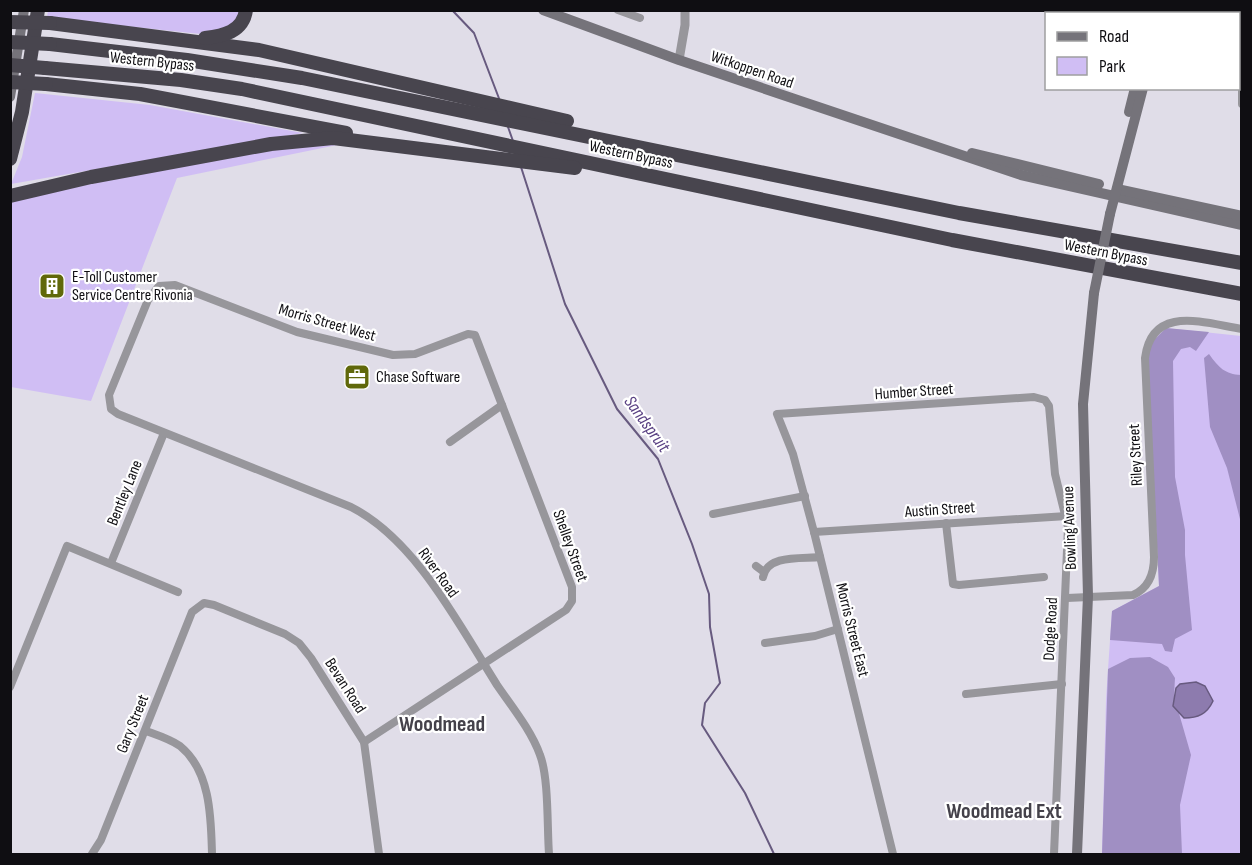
<svg xmlns="http://www.w3.org/2000/svg" width="1252" height="865" font-family="'Sofia Sans Condensed',sans-serif">
	<style>
		.green { fill: #d0bef4 }
		.forest { fill: #a08fc3 }
		.water { fill: #8d7bae; stroke: #675a7f; stroke-width: 1.5 }
		.lines { fill: none; stroke-linecap: round; stroke-linejoin: round }
		.stream { stroke: #675a7f; stroke-width: 2 }
		.minor { stroke: #97969b; stroke-width: 8 }
		.tertiary { stroke: #97969b; stroke-width: 9 }
		.secondary { stroke: #75737a; stroke-width: 10 }
		.motorway { stroke: #48454e; stroke-width: 14 }
		.secondary-bridge { stroke: #75737a; stroke-width: 10 }
		.motorway-bridge { stroke: #48454e; stroke-width: 14 }
		.labels { text-anchor: middle; dominant-baseline: central; stroke-width: 4.5; stroke-linejoin: round; paint-order: stroke }
		.street-label { font-size: 16px; fill: #0f0e12; stroke: #fff }
		.poi-label { font-size: 16px; fill: #0f0e12; stroke: #fff; text-anchor: start }
		.water-label { font-size: 18px; font-style: italic; fill: #5a4183; stroke: #fff }
		.district-label { font-size: 22px; font-weight: bold; fill: #44414a; stroke: #fff }
	</style>
	<rect width="100%" height="100%" fill="#e0dde8"/>
	<!-- green -->
	<g class="green">
		<path d="M 48,10 L 242,10 L 241,19 L 211,35 L 47,18 Z"/>
		<path d="M 35,93 L 150,105 L 303,133 L 11,184 L 22,157 Z"/>
		<path d="M 324,143 L 337,145 L 177,178 L 91,401 L 11,387 L 11,200 L 239,154 Z"/>
		<path d="M 1166,328 L 1241,336 L 1241,854 L 1102,854 L 1106,699 L 1112,611 L 1159,586 L 1147,347 Z"/>
	</g>
	<!-- forest -->
	<g class="forest">
		<path d="M 1166,328 L 1209,332 L 1196,351 L 1190,347 L 1181,349 L 1173,361 L 1175,477 L 1185,530 L 1185,555 L 1192,630 L 1175,639 L 1172,652 L 1165,651 L 1162,644 L 1110,640 L 1112,611 L 1159,586 L 1147,347 Z"/>
		<path d="M 1209,354 C 1219,368 1225,374 1241,375 L 1241,523 L 1227,468 L 1210,427 L 1204,358 Z"/>
		<path d="M 1150,657 L 1168,667 L 1175,678 L 1174,696 L 1191,755 L 1180,805 L 1182,854 L 1102,854 L 1108,669 L 1130,658 Z"/>
	</g>
	<!-- water -->
	<path class="water" d="M 1196,682 L 1205,686 L 1213,701 C 1207,714 1198,718 1184,718 L 1173,706 L 1176,688 L 1180,684 Z"/>
	<g class="lines">
		<!-- stream -->
		<g class="stream">
			<path d="M 452,10 L 474,33 L 500,101"/>
			<path d="M 508,127 L 513,141"/>
			<path d="M 521,167 L 565,304 L 617,409 L 658,459 L 692,544 L 709,594 L 710,627 L 720,683 L 705,703 L 702,725 L 745,793 L 774,854"/>
		</g>
		<!-- minor -->
		<g class="minor">
			<path d="M 618,10 L 640,18"/>
			<path d="M 1242,78 L 1242,104"/>
			<path d="M 450,442 L 502,405"/>
			<path d="M 713,514 L 805,496"/>
			<path d="M 946,523 L 953,584 L 959,585 L 1044,577"/>
			<path d="M 814,532 L 1067,516"/>
			<path d="M 111,563 L 164,433"/>
			<path d="M 756,566 L 764,572"/>
			<path d="M 763,577 C 767,554 803,559 820,557"/>
			<path d="M 1067,598 L 1133,595 C 1149,588 1154,573 1154,557 L 1145,358 C 1152,304 1204,323 1242,329"/>
			<path d="M 765,643 L 815,636 L 838,629"/>
			<path d="M 10,687 L 67,546 L 178,592"/>
			<path d="M 966,694 L 1062,684"/>
			<path d="M 146,731 C 157,735 170,739 180,746 C 211,771 211,819 212,854"/>
			<path d="M 364,742 L 566,610 L 572,601 L 572,587 L 475,335 L 468,334 L 415,354 L 393,355 L 297,332 L 175,285 L 159,286 L 148,300 L 109,395 L 111,409 L 118,414 L 351,507 C 416,540 459,625 497,685 C 512,707 531,730 540,755 C 549,778 547,828 549,854"/>
			<path d="M 92,854 L 101,840 L 192,612 L 204,603 L 214,605 L 285,634 L 299,643 L 311,658 L 364,742 L 379,854"/>
			<path d="M 893,854 L 814,532 L 793,454 L 777,414 L 1034,397 L 1045,400 L 1049,406 L 1055,474 L 1068,527 L 1054,854"/>
		</g>
		<!-- tertiary -->
		<path class="tertiary" d="M 679,60 L 685,25 L 685,10"/>
		<!-- secondary -->
		<g class="secondary">
			<path d="M 543,10 L 679,60 L 1021,175 L 1242,225"/>
			<path d="M 1157,14 L 1158,10"/>
			<path d="M 10,97 L 24,10"/>
			<path d="M 1129,112 L 1135,88"/>
			<path d="M 972,153 L 1099,184"/>
			<path d="M 1117,189 L 1242,216"/>
			<path d="M 1110,214 L 1143,88"/>
			<path d="M 1077,854 L 1088,596 L 1083,404 L 1094,293"/>
		</g>
		<!-- motorway -->
		<g class="motorway">
			<path d="M 50,23 L 259,50 L 567,121"/>
			<path d="M 205,38 C 223,36 243,32 246,10"/>
			<path d="M 50,44 L 187,60 L 302,78 L 959,213 L 1242,263"/>
			<path d="M 45,68 L 181,80 L 242,89 L 952,240 L 1242,294"/>
			<path d="M 46,84 L 140,94 L 346,133"/>
			<path d="M 10,159 L 22,112 L 38,10"/>
			<path d="M 10,196 L 91,177 L 271,144 L 333,138 L 575,168"/>
		</g>
		<!-- secondary-bridge -->
		<path class="secondary-bridge" d="M 1094,293 L 1110,214"/>
		<!-- motorway-bridge -->
		<g class="motorway-bridge">
			<path d="M 10,22 L 50,23"/>
			<path d="M 10,42 L 50,44"/>
			<path d="M 10,65 L 45,68"/>
			<path d="M 10,82 L 46,84"/>
		</g>
	</g>
	<!-- icons -->
	<defs>
		<g id="building-square" transform="scale(1.35)"><rect x="-9" y="-9" width="18" height="18" rx="4" fill="#60680a" stroke="#fff"/><path d="M-4-6H4V6H1V3H-1V6H-4ZM-2.5-4.3h1.7v1.8h-1.7ZM.8-4.3h1.7v1.8H.8ZM-2.5-1h1.7V.8h-1.7ZM.8-1h1.7V.8H.8Z" fill="#fff"/></g>
		<g id="office-square" transform="scale(1.35)"><rect x="-9" y="-9" width="18" height="18" rx="4" fill="#60680a" stroke="#fff"/><path d="M-6-3h4V-5.5h4V-3h4V5H-6ZM-1-4.5V-3h2v-1.5ZM-6 0V1H6V0Z" fill="#fff"/></g>
	</defs>
	<g fill-rule="evenodd">
		<use href="#building-square" x="52" y="286"/>
		<use href="#office-square" x="357" y="377"/>
	</g>
	<g class="labels">
		<!-- street labels -->
		<g class="street-label">
			<text transform="translate(152 62) rotate(6)">Western Bypass</text>
			<text transform="translate(752 70) rotate(19)">Witkoppen Road</text>
			<text transform="translate(631 155) rotate(12)">Western Bypass</text>
			<text transform="translate(1106 253) rotate(11)">Western Bypass</text>
			<text transform="translate(327 323) rotate(16)">Morris Street West</text>
			<text transform="translate(914 392) rotate(-4)">Humber Street</text>
			<text transform="translate(1136 455) rotate(-93)">Riley Street</text>
			<text transform="translate(125 493) rotate(-68)">Bentley Lane</text>
			<text transform="translate(940 510) rotate(-4)">Austin Street</text>
			<text transform="translate(1070 528) rotate(-92)">Bowling Avenue</text>
			<text transform="translate(570 546) rotate(70)">Shelley Street</text>
			<text transform="translate(438 573) rotate(54)">River Road</text>
			<text transform="translate(1051 629) rotate(-87)">Dodge Road</text>
			<text transform="translate(852 630) rotate(76)">Morris Street East</text>
			<text transform="translate(345 686) rotate(57)">Bevan Road</text>
			<text transform="translate(133 724) rotate(-68)">Gary Street</text>
		</g>
		<!-- poi labels -->
		<g class="poi-label">
			<text x="72" y="277">E-Toll Customer<tspan x="72" dy="18">Service Centre Rivonia</tspan></text>
			<text x="376" y="377">Chase Software</text>
		</g>
		<!-- water labels -->
		<g class="water-label">
			<text transform="translate(647 424) rotate(54)">Sandspruit</text>
		</g>
		<!-- district labels -->
		<g class="district-label">
			<text x="442" y="724">Woodmead</text>
			<text x="1004" y="811">Woodmead Ext</text>
		</g>
	</g>
	<!-- border -->
	<rect width="1252" height="865" fill="none" stroke="#0f0e12" stroke-width="24"/>
	<!-- legend -->
	<rect x="1045" y="12" width="195" height="78" fill="#ffffff" stroke="#9f9fa0" stroke-width="1.5"/>
	<rect x="1057" y="32" width="30" height="9" fill="#75737a" stroke="#9f9fa0" stroke-width="1.5"/>
	<text x="1099" y="42" font-size="18" fill="#0f0e12">Road</text>
	<rect x="1057" y="57" width="30" height="18" fill="#d0bef4" stroke="#9f9fa0" stroke-width="1.5"/>
	<text x="1099" y="72" font-size="18" fill="#0f0e12">Park</text>
</svg>
